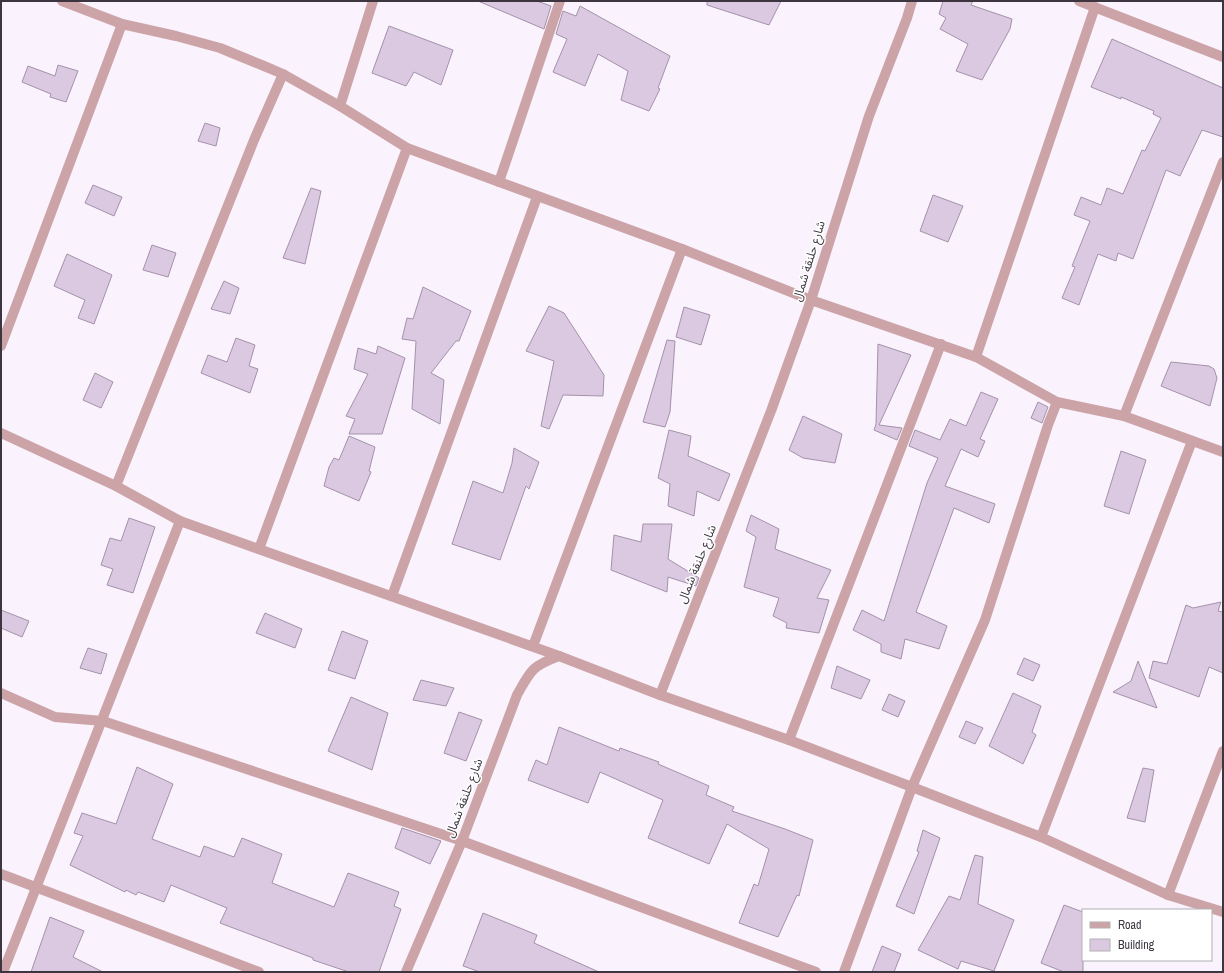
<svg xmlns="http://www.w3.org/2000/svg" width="1224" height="973" font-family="'Archivo Narrow','Noto Sans Arabic',sans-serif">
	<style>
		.building { fill: #dbc9e2; stroke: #a392aa }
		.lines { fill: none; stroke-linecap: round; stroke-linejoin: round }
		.minor { stroke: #cca4a7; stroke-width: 10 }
		.labels { text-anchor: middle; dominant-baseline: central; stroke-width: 3; stroke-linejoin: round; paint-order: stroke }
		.street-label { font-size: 12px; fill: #3d3640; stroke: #fff }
	</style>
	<rect width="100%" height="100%" fill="#faf2fd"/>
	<!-- building -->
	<g class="building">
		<path d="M 478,1 L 537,1 L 551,6 L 544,29 Z"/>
		<path d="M 707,1 L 781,1 L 769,25 L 707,5 Z"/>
		<path d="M 943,1 L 973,1 L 971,5 L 1012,19 L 1010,29 L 982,80 L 956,71 L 968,44 L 940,29 L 946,18 L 939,14 Z"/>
		<path d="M 580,6 L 670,56 L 658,88 L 660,89 L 649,111 L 621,100 L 628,71 L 598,54 L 585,86 L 553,72 L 567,39 L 556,34 L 563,11 L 576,16 Z"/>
		<path d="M 389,26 L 453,50 L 441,85 L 414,72 L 406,86 L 372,73 Z"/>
		<path d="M 1112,39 L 1223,88 L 1223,137 L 1202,130 L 1180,176 L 1166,170 L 1133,259 L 1118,253 L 1116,261 L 1098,254 L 1079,305 L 1062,298 L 1075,267 L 1072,266 L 1090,221 L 1074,215 L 1081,197 L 1101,205 L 1107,188 L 1123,194 L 1142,150 L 1145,151 L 1161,118 L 1153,114 L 1154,111 L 1121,97 L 1121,99 L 1091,87 Z"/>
		<path d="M 58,65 L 78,71 L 66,102 L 50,97 L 51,94 L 22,82 L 28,66 L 55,76 Z"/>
		<path d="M 205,123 L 220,128 L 216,146 L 198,141 Z"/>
		<path d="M 93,185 L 122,197 L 114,216 L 85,203 Z"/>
		<path d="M 311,188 L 321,191 L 305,264 L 283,258 Z"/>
		<path d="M 933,195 L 963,206 L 948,242 L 920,231 Z"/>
		<path d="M 152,245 L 176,253 L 168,277 L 143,270 Z"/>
		<path d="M 67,254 L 112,275 L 94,324 L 78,318 L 85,300 L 54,286 Z"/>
		<path d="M 224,281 L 239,288 L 230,314 L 211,309 Z"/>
		<path d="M 423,287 L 471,311 L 459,341 L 456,341 L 431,373 L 444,380 L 440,424 L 412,409 L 416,341 L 402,339 L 407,318 L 413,319 Z"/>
		<path d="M 549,306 L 564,313 L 604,375 L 603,396 L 563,395 L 549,429 L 541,426 L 554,361 L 526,351 Z"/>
		<path d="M 684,307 L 710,315 L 701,345 L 676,337 Z"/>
		<path d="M 236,338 L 255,345 L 249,366 L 258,369 L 250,393 L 201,373 L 208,355 L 227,362 Z"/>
		<path d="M 667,340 L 675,341 L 670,412 L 665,427 L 643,422 Z"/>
		<path d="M 878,344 L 911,355 L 879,425 L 902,428 L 897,440 L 874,430 L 876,424 Z"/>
		<path d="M 378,346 L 405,358 L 382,434 L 349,434 L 355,419 L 346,416 L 368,374 L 354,369 L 358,348 L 376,354 Z"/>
		<path d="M 1171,362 L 1209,366 L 1214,369 L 1217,378 L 1210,406 L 1161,386 Z"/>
		<path d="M 95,373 L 113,382 L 101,408 L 83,400 Z"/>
		<path d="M 981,392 L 998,399 L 980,439 L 985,441 L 978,457 L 961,449 L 945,486 L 995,504 L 989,523 L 954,508 L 916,612 L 947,626 L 939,649 L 905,639 L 901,659 L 881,652 L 881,644 L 853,630 L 862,610 L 884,621 L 927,483 L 938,458 L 909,446 L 915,430 L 940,440 L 950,419 L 966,426 Z"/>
		<path d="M 1038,402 L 1048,407 L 1042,423 L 1031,418 Z"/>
		<path d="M 803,416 L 842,434 L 835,463 L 803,458 L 789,450 Z"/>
		<path d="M 669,430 L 691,436 L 688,456 L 730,474 L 719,501 L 697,491 L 694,516 L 668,506 L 670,484 L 658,478 Z"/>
		<path d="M 349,436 L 375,447 L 369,471 L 371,472 L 359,501 L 324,486 L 329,467 L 334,458 L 339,460 Z"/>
		<path d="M 514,448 L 539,462 L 529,489 L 526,486 L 500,560 L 452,544 L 473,481 L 503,493 L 512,463 Z"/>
		<path d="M 1121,451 L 1146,460 L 1129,514 L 1104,506 Z"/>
		<path d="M 751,515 L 779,529 L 775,549 L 831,570 L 817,598 L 829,600 L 819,633 L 786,628 L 787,623 L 773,616 L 779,598 L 744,587 L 756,537 L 746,531 Z"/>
		<path d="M 129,518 L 155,527 L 133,593 L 107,585 L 113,569 L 101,565 L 110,538 L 121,541 Z"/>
		<path d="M 643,524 L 672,524 L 668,559 L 699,578 L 696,586 L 668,577 L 667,592 L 611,570 L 614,535 L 641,542 Z"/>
		<path d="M 1221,602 L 1218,611 L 1223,612 L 1223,673 L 1209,667 L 1199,697 L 1149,678 L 1153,661 L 1167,664 L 1186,605 L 1193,608 Z"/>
		<path d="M 1,610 L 29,621 L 22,637 L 1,628 Z"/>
		<path d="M 265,613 L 302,629 L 295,648 L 256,633 Z"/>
		<path d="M 342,631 L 368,641 L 355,679 L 328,670 Z"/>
		<path d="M 88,648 L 107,654 L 101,674 L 80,668 Z"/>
		<path d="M 1024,658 L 1040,665 L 1033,681 L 1017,674 Z"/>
		<path d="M 1138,661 L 1157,708 L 1113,692 L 1131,681 Z"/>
		<path d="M 837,666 L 870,680 L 861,699 L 831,688 Z"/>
		<path d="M 421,680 L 454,688 L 446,706 L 413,700 Z"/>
		<path d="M 1013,693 L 1041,706 L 1032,732 L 1036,735 L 1023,764 L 989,746 Z"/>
		<path d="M 889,694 L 905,701 L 898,717 L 882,710 Z"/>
		<path d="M 351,697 L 388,713 L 372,770 L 328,751 Z"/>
		<path d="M 459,712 L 482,720 L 466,761 L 444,753 Z"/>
		<path d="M 966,721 L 983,728 L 975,744 L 959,737 Z"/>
		<path d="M 559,727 L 619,751 L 620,748 L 659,762 L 658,764 L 709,786 L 706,795 L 734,807 L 732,811 L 785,829 L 813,840 L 799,896 L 797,895 L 778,937 L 739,923 L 754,884 L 758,886 L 769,849 L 727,824 L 709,864 L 648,838 L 663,800 L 600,772 L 588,803 L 528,780 L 536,760 L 547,765 Z"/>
		<path d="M 137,767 L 173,784 L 152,839 L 200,857 L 204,846 L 234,857 L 242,838 L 282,854 L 272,883 L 334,907 L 348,873 L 399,892 L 394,906 L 401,909 L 379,972 L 349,972 L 313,960 L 313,958 L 220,923 L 227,908 L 171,885 L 164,902 L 138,892 L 136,895 L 126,890 L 125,892 L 70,865 L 83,836 L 74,833 L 82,813 L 116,824 Z"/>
		<path d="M 1143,768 L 1154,770 L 1145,822 L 1127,818 Z"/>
		<path d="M 402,828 L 441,841 L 430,864 L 395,848 Z"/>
		<path d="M 923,830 L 940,838 L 914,914 L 896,906 L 919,852 L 917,851 Z"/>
		<path d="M 975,855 L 983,857 L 978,904 L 1014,920 L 994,971 L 961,961 L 958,969 L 918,950 L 949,896 L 960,900 Z"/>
		<path d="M 1064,905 L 1083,912 L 1083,972 L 1064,972 L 1041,963 Z"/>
		<path d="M 483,913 L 537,935 L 534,943 L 599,972 L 480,972 L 463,966 Z"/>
		<path d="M 50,917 L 84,931 L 73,957 L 103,972 L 31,972 Z"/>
		<path d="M 882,946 L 901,954 L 894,972 L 872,972 Z"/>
	</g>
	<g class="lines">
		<!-- minor -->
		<g class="minor">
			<path d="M 62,1 L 122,24 L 176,36 L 220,48 L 264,66 L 283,74 L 340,106 L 407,148 L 682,249 L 811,300 L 976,357 L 1057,402 L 1124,416 L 1223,452"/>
			<path d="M 1079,1 L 1223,57"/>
			<path d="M 340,106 L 373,1"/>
			<path d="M 499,182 L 560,1"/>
			<path d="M 1,346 L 122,24"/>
			<path d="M 976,357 L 1095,7"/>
			<path d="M 1124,416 L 1223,162"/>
			<path d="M 1,433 L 116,486 L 180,521 L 559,656"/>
			<path d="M 116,486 L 254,140 L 283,74"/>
			<path d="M 259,549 L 407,148"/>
			<path d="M 392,596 L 537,197"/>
			<path d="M 533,646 L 682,249"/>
			<path d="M 1,693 L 55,717 L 103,721 L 462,841 L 816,972"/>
			<path d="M 660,695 L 789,740 L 912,787 L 1041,837 L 1168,895 L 1223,912"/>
			<path d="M 789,740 L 941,344"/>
			<path d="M 1041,837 L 1192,441"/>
			<path d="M 1,874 L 259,972"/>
			<path d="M 1168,895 L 1223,751"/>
			<path d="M 3,972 L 180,521"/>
			<path d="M 406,972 L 462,841 L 517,695 C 531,670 532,666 559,656 L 660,695 L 771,411 L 811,300 L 869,116 L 907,18 L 912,1"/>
			<path d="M 844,972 L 912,787 L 985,620 L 1048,425 L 1057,402"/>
		</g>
	</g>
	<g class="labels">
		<!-- street labels -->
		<g class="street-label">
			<text transform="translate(809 261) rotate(-73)">شارع حلنقة شمال</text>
			<text transform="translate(697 564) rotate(-68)">شارع حلنقة شمال</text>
			<text transform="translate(464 798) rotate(-69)">شارع حلنقة شمال</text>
		</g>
	</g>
	<!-- border -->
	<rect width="1224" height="973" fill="none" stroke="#3d3640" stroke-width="4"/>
	<!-- legend -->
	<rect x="1082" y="909" width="130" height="52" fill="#ffffff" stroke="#b1afb3"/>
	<rect x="1090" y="922" width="20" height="6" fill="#cca4a7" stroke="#b1afb3"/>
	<text x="1118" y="929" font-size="12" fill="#3d3640">Road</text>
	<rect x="1090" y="939" width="20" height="12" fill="#dbc9e2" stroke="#b1afb3"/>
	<text x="1118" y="949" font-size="12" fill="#3d3640">Building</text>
</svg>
